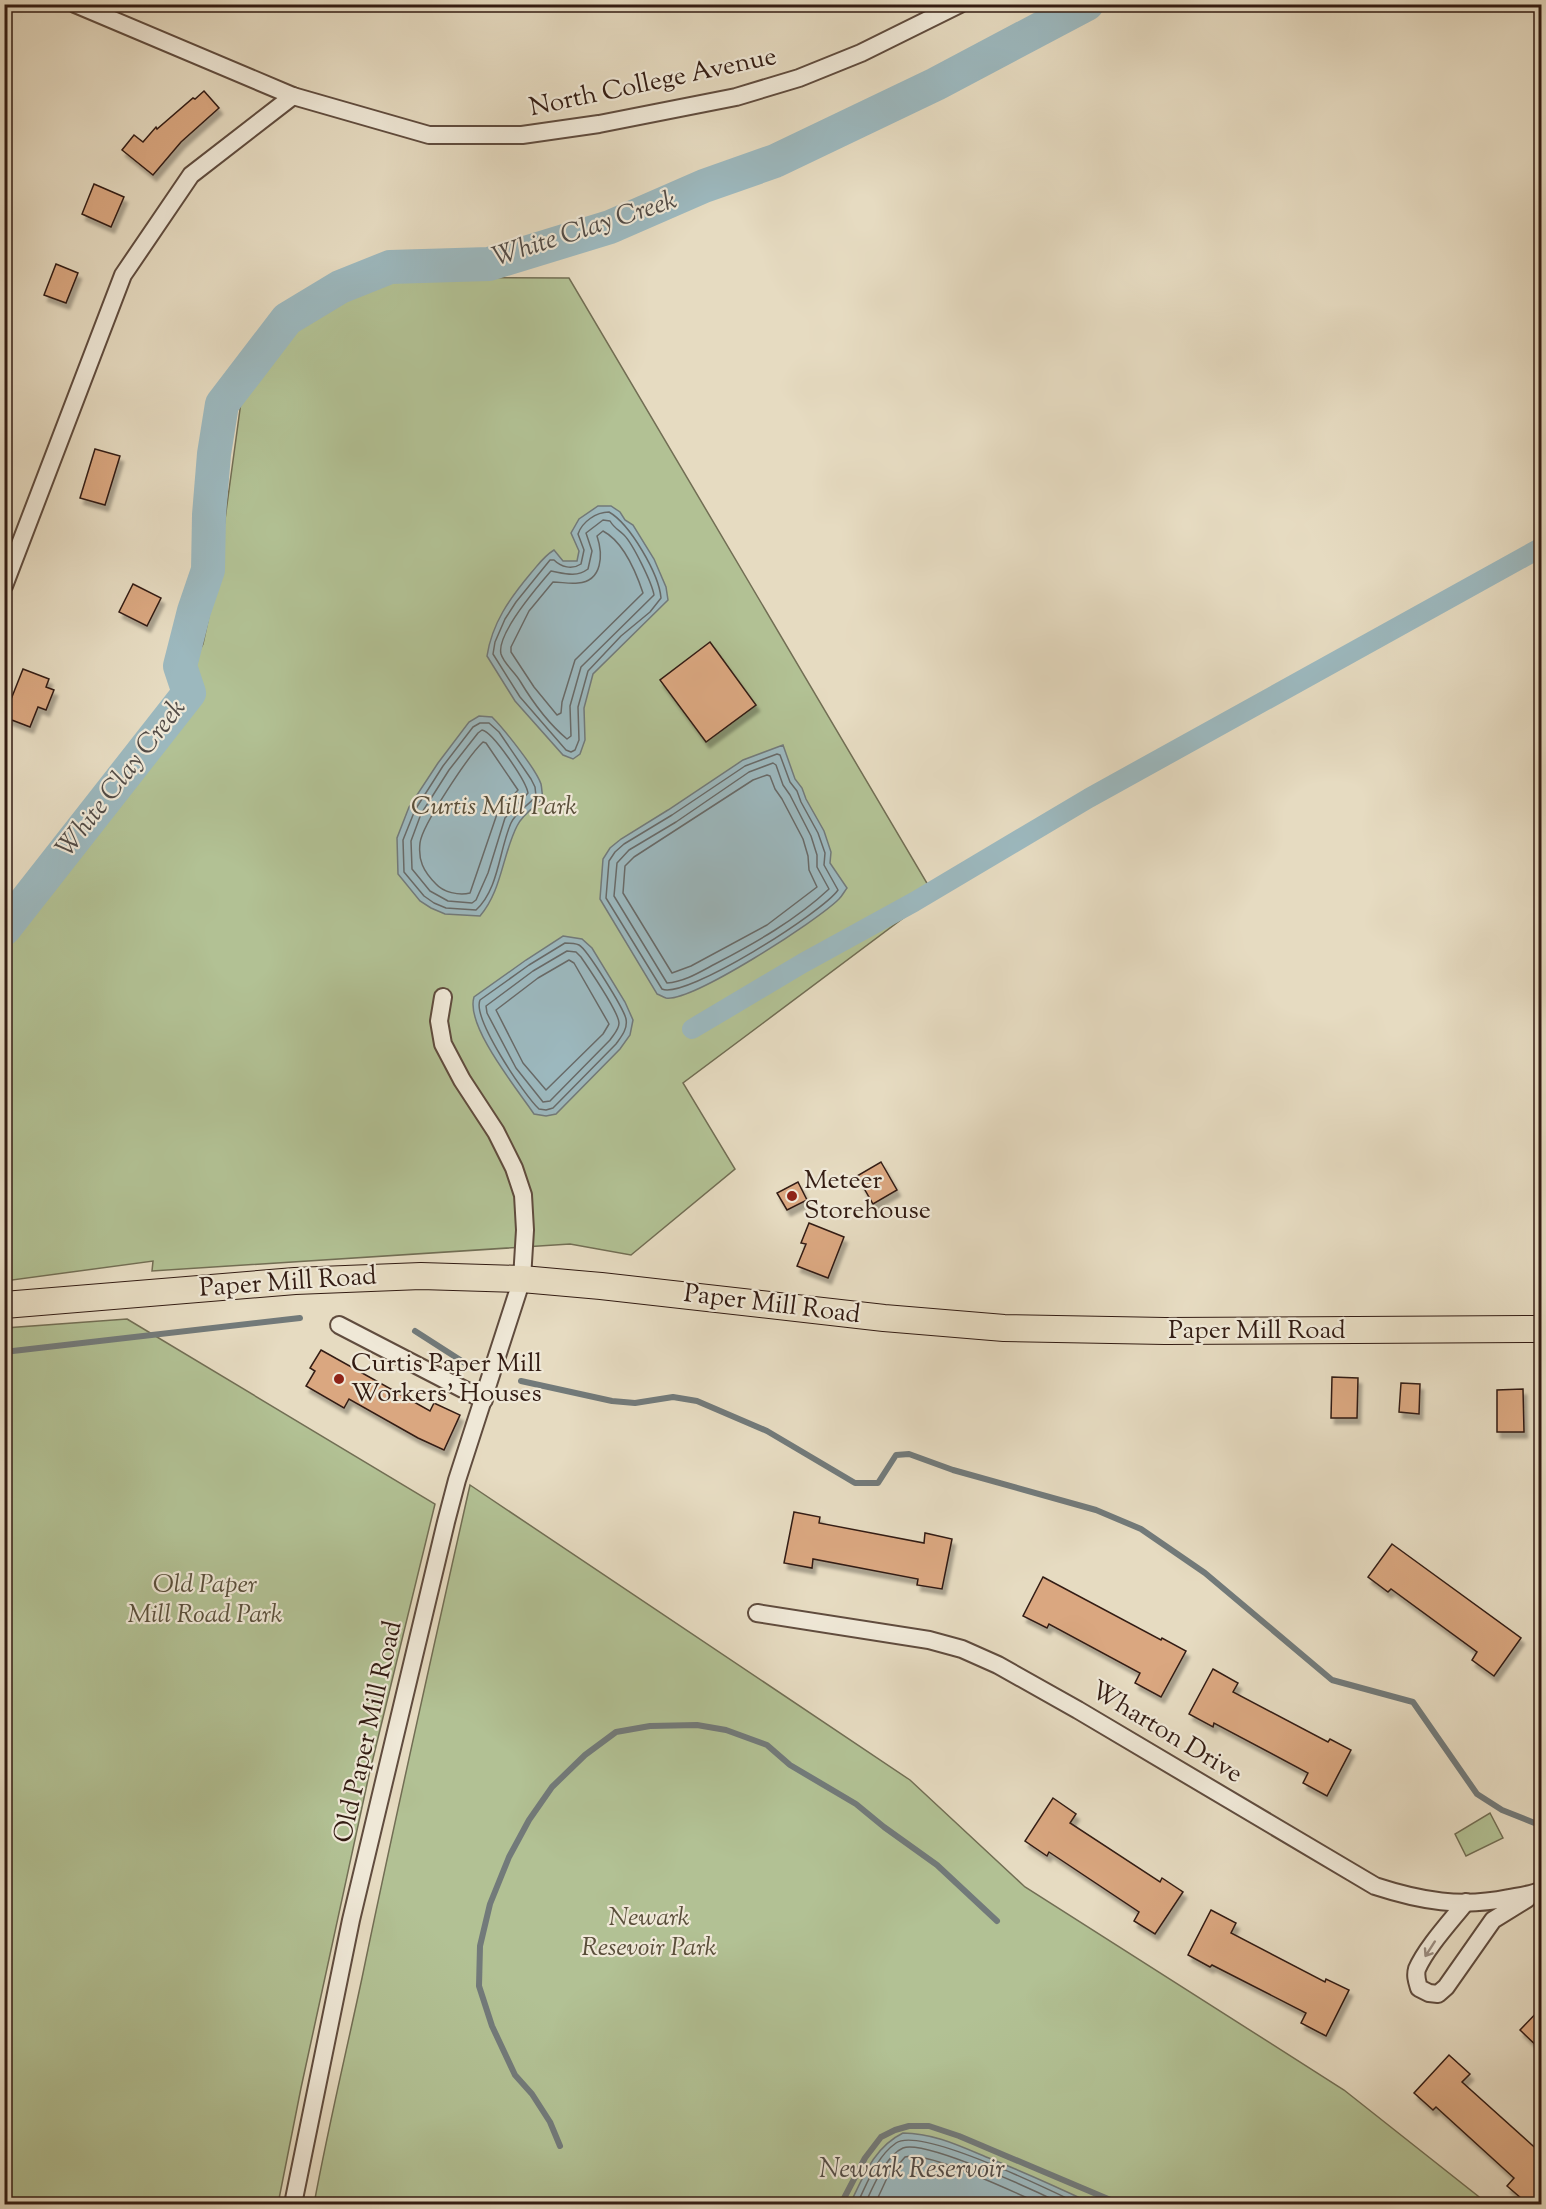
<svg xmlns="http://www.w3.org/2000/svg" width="1546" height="2209" font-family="'Sorts Mill Goudy',serif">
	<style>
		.green { fill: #b2c194; stroke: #726e54; stroke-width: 1.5 }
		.water { fill: #9cb8be; stroke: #727a7a; stroke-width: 1.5 }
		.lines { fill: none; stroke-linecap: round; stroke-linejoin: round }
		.shore { stroke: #686a68; stroke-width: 1.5 }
		.stream { stroke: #727a7a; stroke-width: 6 }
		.canal { stroke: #9cb8be; stroke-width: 20 }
		.river { stroke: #9cb8be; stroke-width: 34 }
		.building { fill: #daa780; stroke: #331c13; stroke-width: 1.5; filter: url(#shadow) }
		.street-casing { stroke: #604c3e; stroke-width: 20 }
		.primary-casing { stroke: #331c13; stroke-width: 28 }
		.street { stroke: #efe8d7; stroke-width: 16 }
		.primary { stroke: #e6dbc1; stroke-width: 26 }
		.oneway { stroke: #9a8c7f }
		.poi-dot { fill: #8f2418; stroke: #efe8d7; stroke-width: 2 }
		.labels { text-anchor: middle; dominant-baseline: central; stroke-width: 4.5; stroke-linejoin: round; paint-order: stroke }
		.street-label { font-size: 26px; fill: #331c13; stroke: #efe8d7 }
		.park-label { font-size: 26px; font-style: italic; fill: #594e3a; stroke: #efe8d7 }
		.poi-label { font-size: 26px; fill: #331c13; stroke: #efe8d7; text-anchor: start }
		.water-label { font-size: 27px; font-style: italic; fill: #524b46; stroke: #efe8d7 }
	</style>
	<defs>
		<filter id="shadow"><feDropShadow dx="3.5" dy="6" stdDeviation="1.5" flood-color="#0004"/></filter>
	</defs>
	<rect width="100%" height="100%" fill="#e6dbc1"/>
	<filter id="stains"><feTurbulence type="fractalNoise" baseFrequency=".00333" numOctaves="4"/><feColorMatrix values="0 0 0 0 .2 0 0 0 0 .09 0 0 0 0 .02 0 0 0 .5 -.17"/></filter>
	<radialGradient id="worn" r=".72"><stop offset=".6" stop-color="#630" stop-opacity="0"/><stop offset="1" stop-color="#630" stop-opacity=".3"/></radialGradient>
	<!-- green -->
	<g class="green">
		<path d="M 394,277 L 569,278 L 934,895 L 683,1083 L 735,1169 L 631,1255 L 570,1244 L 152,1271 L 153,1261 L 5,1281 L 4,940 L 96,823 L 134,769 L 173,703 L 203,644 L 217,578 L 241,402 L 294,326 Z"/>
		<path d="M 127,1319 L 435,1504 L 369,1775 L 301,2088 L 278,2204 L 5,2204 L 5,1328 Z"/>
		<path d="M 470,1485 L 910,1780 L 1025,1887 L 1344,2090 L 1488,2204 L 314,2204 C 328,2128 346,2053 362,1978 C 396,1813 433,1649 470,1485 Z"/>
		<path d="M 1490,1813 L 1503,1838 L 1466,1856 L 1455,1834 Z"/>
	</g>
	<!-- water -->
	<g class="water">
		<path d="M 598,506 L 611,506 L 620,512 L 625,520 L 633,525 L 654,559 L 666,587 L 668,600 L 593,674 L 584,708 L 585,740 L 580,754 L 573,759 L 563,755 L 515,701 L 487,656 C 492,623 510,598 531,573 C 538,565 544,556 554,550 L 563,561 L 577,561 L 579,551 L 571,533 L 579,519 Z"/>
		<path d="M 479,716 L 492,717 C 504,729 536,769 541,784 C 542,789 542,794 543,799 C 534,807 522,815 517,826 C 502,856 502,890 480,916 L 445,914 L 431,908 L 420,901 L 398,874 L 397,838 L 409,807 L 438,763 L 469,722 Z"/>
		<path d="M 783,745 L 795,779 L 802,788 L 806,799 L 824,831 L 831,852 L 830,863 L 847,888 C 844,892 842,896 839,899 C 817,921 692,1002 666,998 C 663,997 660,995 657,994 L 600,899 L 603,859 L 610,848 L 621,839 L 668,810 L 743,760 Z"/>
		<path d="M 563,936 L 582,939 L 592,948 L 625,1002 L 633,1020 L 630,1035 L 620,1049 L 556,1114 L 546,1116 L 534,1114 C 518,1090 465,1026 474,997 L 526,960 Z"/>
		<path d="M 903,2133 C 934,2133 962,2147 991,2159 C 1026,2173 1059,2188 1093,2204 L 850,2204 C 863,2177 874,2147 903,2133 Z"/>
	</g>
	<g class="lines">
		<!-- shore -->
		<g class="shore">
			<path d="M 609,512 C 630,524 659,574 661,598 L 650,612 L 621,636 L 588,671 L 578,707 L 579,740 L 575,750 L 571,752 L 566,750 L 520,697 L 493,654 L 495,642 L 505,619 L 516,602 L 550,560 L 554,560 C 561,567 572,570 581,564 L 584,550 L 578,534 C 582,522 596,512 609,512 Z"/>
			<path d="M 603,520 L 610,521 C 614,528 619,530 624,535 C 633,544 652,583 654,595 L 581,667 L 570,706 L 571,736 L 567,739 C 549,724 532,701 520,681 C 515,672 504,664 501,654 C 496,634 538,586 551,571 C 563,573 576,578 588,569 L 592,551 L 586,533 Z"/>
			<path d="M 603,531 C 624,542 636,572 643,593 L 575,660 L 562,702 L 561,713 L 557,715 L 534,687 L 511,652 L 511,647 L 529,611 L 553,582 C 561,582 569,584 578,583 C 603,581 603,554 597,536 Z"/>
			<path d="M 480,723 L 489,723 L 499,732 L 531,779 L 535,787 L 536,796 C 529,805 516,812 511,823 C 499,850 499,889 476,910 L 446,908 L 434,903 L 424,896 L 404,872 L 403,840 L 415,810 L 443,766 L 473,727 Z"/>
			<path d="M 482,730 C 493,732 526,781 528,793 L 505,818 L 488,873 L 476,900 L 472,903 L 448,901 L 430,891 L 412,869 L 411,841 L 421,814 L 449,770 L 478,733 Z"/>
			<path d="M 483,742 L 486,743 L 518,790 L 497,814 L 470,893 C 459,896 443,892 436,884 C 423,871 418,860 420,843 C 422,825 469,755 483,742 Z"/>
			<path d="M 777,754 L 780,755 L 790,782 L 797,791 L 801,802 L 818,833 L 825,853 L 824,865 L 838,890 C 823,912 685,1000 662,989 L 606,898 L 609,861 L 615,852 L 624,844 L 672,815 L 745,766 Z"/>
			<path d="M 773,763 L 776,765 L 783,785 L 790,795 L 811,836 L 817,855 L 817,867 L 829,889 C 796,920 755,943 715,964 C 700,972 684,982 667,983 L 614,896 L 617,863 L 629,850 L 676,822 L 749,772 Z"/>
			<path d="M 767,775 L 770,776 L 775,789 L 782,799 L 803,839 L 808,856 L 809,870 L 817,887 L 767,925 L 691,966 L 672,973 L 623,893 L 625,866 L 634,857 L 753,780 Z"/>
			<path d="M 565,943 C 569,943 575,943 579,945 C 587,949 624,1009 626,1019 C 628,1029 621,1037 616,1044 L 553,1108 L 546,1110 L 539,1109 C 524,1095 472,1018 480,1000 L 529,965 Z"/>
			<path d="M 567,951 L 576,952 L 581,957 C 589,969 619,1012 619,1023 C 619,1030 613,1035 610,1040 L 550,1101 L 543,1102 L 516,1068 L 487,1013 L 486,1006 L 533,971 Z"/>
			<path d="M 569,960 L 574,963 L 609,1024 L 603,1034 L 546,1090 L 523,1063 L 496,1010 L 538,978 Z"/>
			<path d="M 857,2204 C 867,2184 876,2157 896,2143 C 920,2126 1050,2190 1079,2204"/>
			<path d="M 865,2204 C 872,2189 886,2155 903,2148 C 924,2139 1038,2192 1062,2204"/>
			<path d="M 875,2204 L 887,2178 L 905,2157 C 928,2150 1016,2194 1042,2204"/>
		</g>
		<!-- stream -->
		<g class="stream">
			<path d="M 415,1331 L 468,1365"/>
			<path d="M 4,1352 L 300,1318"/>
			<path d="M 521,1381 L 612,1401 L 635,1403 L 673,1397 L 697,1401 L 767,1431 L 855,1483 L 878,1483 L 896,1455 L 909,1454 L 953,1470 L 1096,1510 L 1141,1529 L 1205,1573 L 1332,1680 L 1413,1702 L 1477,1794 L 1502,1810 L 1542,1826"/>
			<path d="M 560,2146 L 550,2122 L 532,2094 L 515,2075 L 492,2026 L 479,1986 L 480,1946 L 490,1904 L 509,1857 L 529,1820 L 552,1787 L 585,1755 L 616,1732 L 650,1726 L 697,1725 L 726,1730 L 767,1745 L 790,1765 L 856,1804 L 884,1827 L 937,1865 L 997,1921"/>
			<path d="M 841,2204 L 865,2158 L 881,2137 L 895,2130 L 909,2126 L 929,2126 L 959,2136 L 1120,2204"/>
		</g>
		<!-- canal -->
		<path class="canal" d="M 692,1029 L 803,963 L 914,902 L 1089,798 L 1542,547"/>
		<!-- river -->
		<path class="river" d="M 4,929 L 189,693 L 180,666 L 194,611 L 208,570 L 209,515 L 214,454 L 222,404 L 287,319 L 340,287 L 390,267 L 489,264 L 610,227 L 704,186 L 775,161 L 936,84 L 1087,4"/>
	</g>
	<!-- building -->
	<g class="building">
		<path d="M 204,91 L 219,108 L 181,142 L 153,175 L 122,150 L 134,135 L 143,142 L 156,127 L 157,129 L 193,98 L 195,99 Z"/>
		<path d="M 94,184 L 124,197 L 111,227 L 82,214 Z"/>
		<path d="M 56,264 L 78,273 L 66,303 L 44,295 Z"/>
		<path d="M 95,449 L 120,456 L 105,505 L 80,498 Z"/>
		<path d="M 133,584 L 161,598 L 147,626 L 119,612 Z"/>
		<path d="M 710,642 L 756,705 L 706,742 L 660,680 Z"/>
		<path d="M 23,669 L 49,679 L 46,687 L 54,690 L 46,710 L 38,707 L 30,727 L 4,717 Z"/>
		<path d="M 881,1162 L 897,1190 L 873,1204 L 857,1176 Z"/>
		<path d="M 798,1182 L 807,1200 L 787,1210 L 777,1193 Z"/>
		<path d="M 809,1223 L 844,1237 L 828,1278 L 797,1266 L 806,1244 L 801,1243 Z"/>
		<path d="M 321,1350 L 430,1411 L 434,1403 L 460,1415 L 444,1450 L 418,1438 L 349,1399 L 344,1408 L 306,1386 L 315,1371 L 310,1368 Z"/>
		<path d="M 1332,1377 L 1358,1378 L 1357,1418 L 1331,1418 Z"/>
		<path d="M 1401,1383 L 1420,1384 L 1419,1414 L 1399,1412 Z"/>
		<path d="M 1523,1389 L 1524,1432 L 1497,1432 L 1497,1390 Z"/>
		<path d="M 794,1512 L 820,1517 L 819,1523 L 924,1543 L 925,1533 L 952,1539 L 942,1589 L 917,1585 L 918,1579 L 813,1559 L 812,1568 L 784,1563 Z"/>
		<path d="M 1392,1544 L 1521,1638 L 1494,1676 L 1472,1660 L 1477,1652 L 1391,1589 L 1388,1592 L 1368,1577 Z"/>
		<path d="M 1043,1577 L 1161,1640 L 1162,1638 L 1186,1651 L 1161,1697 L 1135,1683 L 1140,1673 L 1049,1624 L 1047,1628 L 1023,1616 Z"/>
		<path d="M 1213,1669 L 1238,1683 L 1233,1692 L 1328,1742 L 1330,1739 L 1351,1750 L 1327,1796 L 1303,1783 L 1308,1773 L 1214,1723 L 1213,1727 L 1189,1714 Z"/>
		<path d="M 1053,1798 L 1076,1814 L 1070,1823 L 1160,1882 L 1162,1878 L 1183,1892 L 1155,1934 L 1134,1921 L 1139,1912 L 1049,1852 L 1047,1856 L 1025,1841 Z"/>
		<path d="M 1211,1910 L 1236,1923 L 1231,1933 L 1325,1982 L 1326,1979 L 1349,1990 L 1326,2036 L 1301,2023 L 1306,2013 L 1212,1965 L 1210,1967 L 1188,1955 Z"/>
		<path d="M 1542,2007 L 1542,2051 L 1520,2030 Z"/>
		<path d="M 1449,2055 L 1470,2074 L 1462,2082 L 1542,2154 L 1542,2191 L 1529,2205 L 1507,2186 L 1514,2178 L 1436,2107 L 1433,2110 L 1414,2093 Z"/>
	</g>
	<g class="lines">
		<!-- street casing -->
		<g class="street-casing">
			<g id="street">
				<path d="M 75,4 L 293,96 L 429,135 L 522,135 L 599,124 L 736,97 L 799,78 L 861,53 L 960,4"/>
				<path d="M 4,586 L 123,275 L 191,175 L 293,96"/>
				<path d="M 339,1325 L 484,1400"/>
				<path d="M 757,1613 L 929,1640 L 962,1649 L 998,1665 L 1078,1710 L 1375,1886 C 1421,1901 1461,1908 1509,1898 C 1520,1896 1531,1895 1542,1890"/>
				<path d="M 1466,1902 C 1451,1921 1426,1948 1417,1969 C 1415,1976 1417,1981 1419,1988 L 1429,1993 L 1438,1994 L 1446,1987 L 1493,1920 L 1527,1899"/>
				<path d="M 293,2204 L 351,1920 L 446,1522 L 457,1480 L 522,1279 L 525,1230 L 523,1195 L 514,1168 L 496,1132 L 462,1080 L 443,1044 L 439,1021 L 443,997"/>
			</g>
		</g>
		<!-- primary casing -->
		<g class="primary-casing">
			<path id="primary" d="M 4,1305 L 295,1281 L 421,1276 L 522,1279 L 601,1286 L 884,1318 L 1004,1328 L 1165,1331 L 1542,1329"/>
		</g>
		<!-- street -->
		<use href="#street" class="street"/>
		<!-- primary -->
		<use href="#primary" class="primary"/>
	</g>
	<!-- one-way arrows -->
	<defs><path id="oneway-shaft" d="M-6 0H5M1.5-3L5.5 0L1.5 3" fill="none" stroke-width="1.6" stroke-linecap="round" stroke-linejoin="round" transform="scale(1.5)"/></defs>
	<use class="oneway" href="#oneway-shaft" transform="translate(1430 1949) rotate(123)"/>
	<!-- markers -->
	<g class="poi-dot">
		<circle cx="792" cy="1196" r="6"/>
		<circle cx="339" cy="1379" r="6"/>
	</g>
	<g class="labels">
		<!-- street labels -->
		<g class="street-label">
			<text transform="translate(653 83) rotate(-12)">North College Avenue</text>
			<text transform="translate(288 1283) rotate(-4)">Paper Mill Road</text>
			<text transform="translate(772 1305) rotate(7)">Paper Mill Road</text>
			<text x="1257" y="1331">Paper Mill Road</text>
			<text transform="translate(369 1732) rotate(-77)">Old Paper Mill Road</text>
			<text transform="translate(1166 1733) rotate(31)">Wharton Drive</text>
		</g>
		<!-- park labels -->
		<g class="park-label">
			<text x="494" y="807">Curtis Mill Park</text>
			<text x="205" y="1585">Old Paper<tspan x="205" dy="30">Mill Road Park</tspan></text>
			<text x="649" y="1918">Newark<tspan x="649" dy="30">Resevoir Park</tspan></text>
		</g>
		<!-- poi labels -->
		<g class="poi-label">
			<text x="804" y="1181">Meteer<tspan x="804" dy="30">Storehouse</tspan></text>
			<text x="351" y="1364">Curtis Paper Mill<tspan x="351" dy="30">Workers' Houses</tspan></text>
		</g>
		<!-- water labels -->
		<g class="water-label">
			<text transform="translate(585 230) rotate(-18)">White Clay Creek</text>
			<text transform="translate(122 779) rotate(-52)">White Clay Creek</text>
			<text x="912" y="2170">Newark Reservoir</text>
		</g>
	</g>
	<!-- margin -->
	<rect width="1546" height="2209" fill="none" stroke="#e6dbc1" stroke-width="24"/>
	<rect x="6" y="6" width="1534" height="2197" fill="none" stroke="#331c13" stroke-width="3"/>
	<rect x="12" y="12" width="1522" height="2185" fill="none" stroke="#331c13" stroke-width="1.5"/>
	<rect width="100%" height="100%" filter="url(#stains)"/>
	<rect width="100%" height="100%" fill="url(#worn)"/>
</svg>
